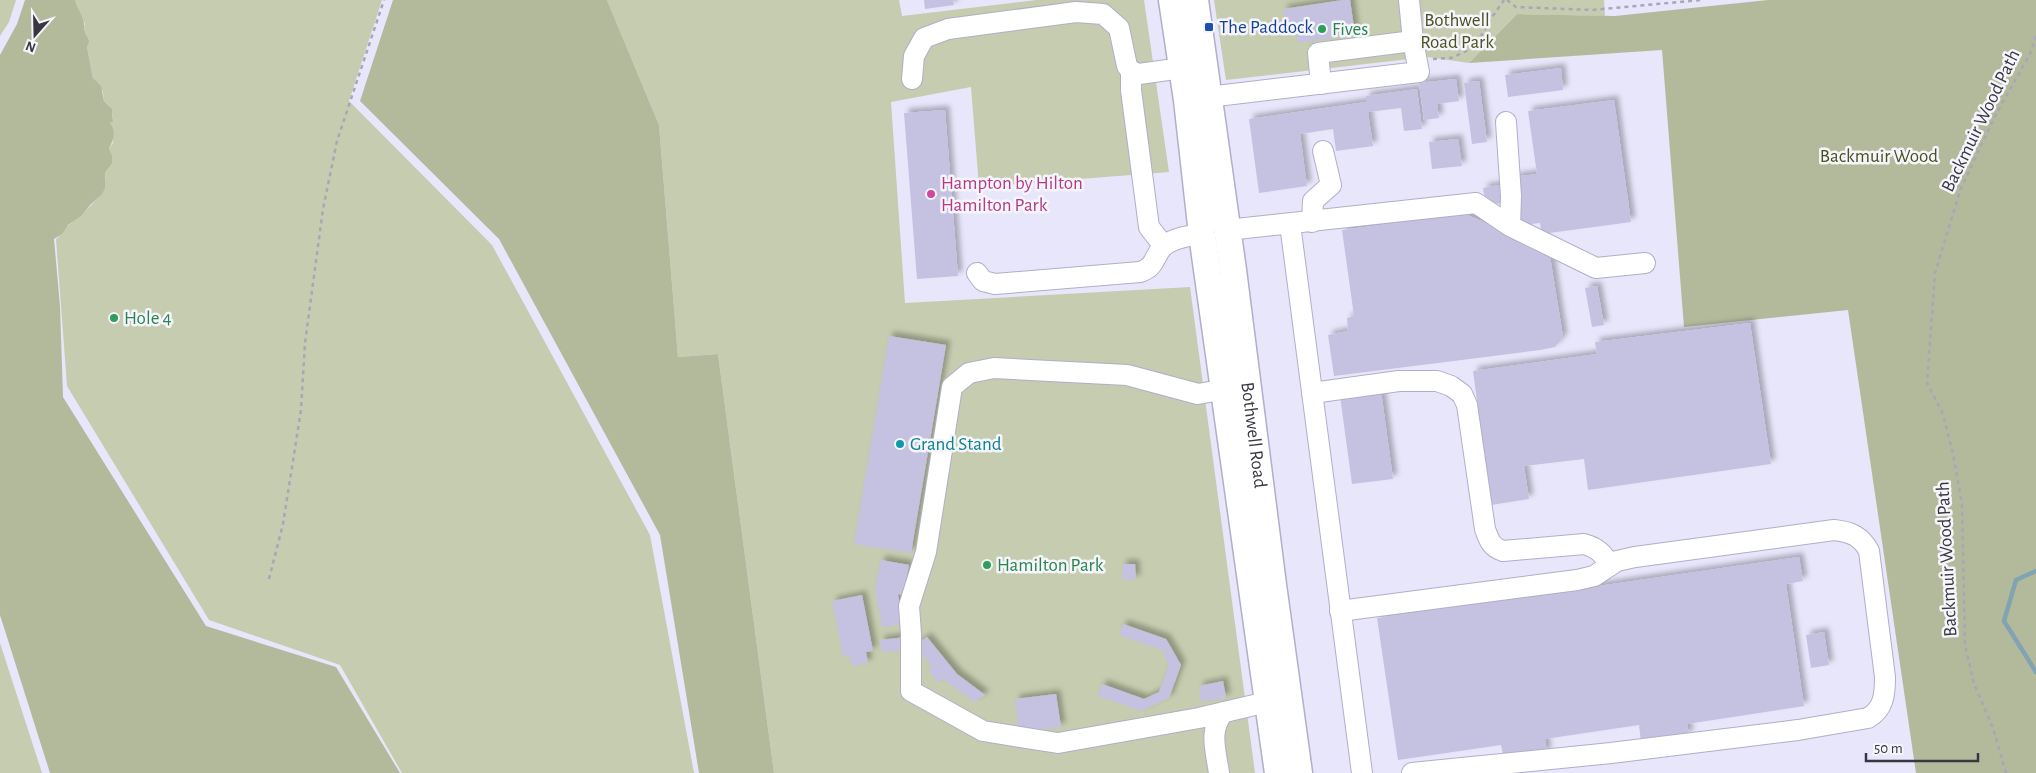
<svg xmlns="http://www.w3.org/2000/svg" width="2036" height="773" font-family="'Alegreya Sans',sans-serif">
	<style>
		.green { fill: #c6ccaf }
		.forest { fill: #b3ba9c }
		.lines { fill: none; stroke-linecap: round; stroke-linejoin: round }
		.stream { stroke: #82a4b2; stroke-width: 4.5 }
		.building { fill: #c5c2e1; filter: url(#shadow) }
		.minor-casing { stroke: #b1aec7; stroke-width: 22 }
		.major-casing { stroke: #b1aec7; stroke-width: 29 }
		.path { stroke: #a8a6b7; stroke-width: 2.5; stroke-dasharray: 4 4; stroke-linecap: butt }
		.minor { stroke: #fff; stroke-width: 20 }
		.major { stroke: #fff; stroke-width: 26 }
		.transit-dot { fill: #1a4fb4; stroke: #f6f5fb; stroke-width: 2 }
		.leisure-dot { fill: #2e9e5b; stroke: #f6f5fb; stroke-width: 2 }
		.hotel-dot { fill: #d1479c; stroke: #f6f5fb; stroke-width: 2 }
		.culture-dot { fill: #0f9aa8; stroke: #f6f5fb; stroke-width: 2 }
		.labels { text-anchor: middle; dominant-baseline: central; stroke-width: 5; stroke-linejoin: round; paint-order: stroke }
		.park-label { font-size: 19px; fill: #495120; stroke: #f6f5fb }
		.transit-label { font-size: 19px; fill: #164399; stroke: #f6f5fb; text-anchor: start }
		.leisure-label { font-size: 19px; fill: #27864d; stroke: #f6f5fb; text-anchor: start }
		.street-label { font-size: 19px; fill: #383741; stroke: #f6f5fb }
		.hotel-label { font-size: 19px; fill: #b23c85; stroke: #f6f5fb; text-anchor: start }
		.culture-label { font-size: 19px; fill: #0d838f; stroke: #f6f5fb; text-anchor: start }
	</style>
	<defs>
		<filter id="shadow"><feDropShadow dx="4.5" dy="-4.5" stdDeviation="2.5" flood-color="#0004"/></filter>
	</defs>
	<rect width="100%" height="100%" fill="#e8e6fb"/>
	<!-- green -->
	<g class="green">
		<path d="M 0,0 L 16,0 L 9,22 L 0,36 Z"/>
		<path d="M 75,0 L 382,0 L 349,101 L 492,245 L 650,535 L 694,773 L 402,773 L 340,665 L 209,620 L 67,386 L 56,239 C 62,235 63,229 69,225 C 83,212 108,196 105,173 C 111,165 113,157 109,148 L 113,143 L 110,123 L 113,122 C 114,114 111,106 104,101 L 103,92 L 93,78 L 87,47 L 87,35 L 84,29 L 85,24 L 76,7 Z"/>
		<path d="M 607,0 L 899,0 L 902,16 L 1036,0 L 1144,0 L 1169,172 L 979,187 L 971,87 L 891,102 L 905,303 L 1190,287 L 1255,773 L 774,773 L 718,354 L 678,357 L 659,125 Z"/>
		<path d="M 1214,0 L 1604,0 L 1605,16 L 1517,14 L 1469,63 L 1427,57 L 1226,80 Z"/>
		<path d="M 0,643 L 42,773 L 0,773 Z"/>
	</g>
	<!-- forest -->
	<g class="forest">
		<path d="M 25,0 L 75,0 C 77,10 86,19 84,29 L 89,41 L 87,47 L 93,78 L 101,86 L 104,101 L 112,109 L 113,122 L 110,123 C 116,131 114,140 109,148 L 112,156 L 112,163 L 105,173 L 105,188 L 102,194 L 90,205 L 81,216 L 68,225 L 62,234 L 54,239 L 60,306 L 63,397 L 206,626 L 336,667 L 400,773 L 50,773 L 0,615 L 0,55 L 17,24 Z"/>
		<path d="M 393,0 L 607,0 L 659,125 L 678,357 L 718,354 L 774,773 L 699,773 L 660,535 L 499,239 L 360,101 Z"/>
		<path d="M 1768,0 L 2036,0 L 2036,773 L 1916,773 L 1848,310 L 1684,327 L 1662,50 L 1469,63 L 1517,14 L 1615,16 Z"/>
	</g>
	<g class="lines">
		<!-- stream -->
		<path class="stream" d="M 2036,571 L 2016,580 L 2004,621 L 2036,672"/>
	</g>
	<!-- building -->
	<g class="building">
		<path d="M 924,0 L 953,0 L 954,5 L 925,9 Z"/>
		<path d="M 1343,0 L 1350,0 L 1355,34 L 1298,43 L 1295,26 L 1286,28 L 1283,9 Z"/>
		<path d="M 1561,68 L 1563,90 L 1508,97 L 1505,75 Z"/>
		<path d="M 1456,79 L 1459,101 L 1437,104 L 1439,118 L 1424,120 L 1419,83 Z"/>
		<path d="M 1479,81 L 1487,142 L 1472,144 L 1464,83 Z"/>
		<path d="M 1417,89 L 1422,129 L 1404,131 L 1401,108 L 1368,112 L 1373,146 L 1336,151 L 1333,129 L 1300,134 L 1307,186 L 1259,193 L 1249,119 L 1366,102 L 1366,96 Z"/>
		<path d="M 1614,100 L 1631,222 L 1542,234 L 1540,223 L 1521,225 L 1514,177 L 1537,174 L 1528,111 Z"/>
		<path d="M 945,110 L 958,276 L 917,279 L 904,113 Z"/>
		<path d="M 1458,139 L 1462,166 L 1432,169 L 1429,142 Z"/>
		<path d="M 1499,185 L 1502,203 L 1486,205 L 1483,188 Z"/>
		<path d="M 1465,214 L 1549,250 L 1563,337 L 1555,347 L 1540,350 L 1334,376 L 1328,335 L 1348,331 L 1347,318 L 1354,316 L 1342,230 Z"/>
		<path d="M 1597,286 L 1604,325 L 1592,327 L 1585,288 Z"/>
		<path d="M 1750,323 L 1771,464 L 1588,490 L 1584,459 L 1524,466 L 1529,499 L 1491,505 L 1473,371 L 1597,354 L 1595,342 Z"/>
		<path d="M 889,336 L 946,345 L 911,553 L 854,544 Z"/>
		<path d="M 1381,391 L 1393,479 L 1352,484 L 1340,396 Z"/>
		<path d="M 1799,557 L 1803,581 L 1786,584 L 1804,706 L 1687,724 L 1689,735 L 1641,742 L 1639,725 L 1545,739 L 1547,753 L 1504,759 L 1501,745 L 1398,760 L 1377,618 Z"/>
		<path d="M 881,560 L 909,565 L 903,595 L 898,594 L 903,624 L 882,627 L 875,589 Z"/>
		<path d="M 1122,564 L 1135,564 L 1136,579 L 1123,580 Z"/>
		<path d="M 862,595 L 873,651 L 866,652 L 868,663 L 852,666 L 849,655 L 843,656 L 832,601 Z"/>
		<path d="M 1123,624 L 1166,639 L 1181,665 L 1169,698 L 1141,711 L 1098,696 L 1102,684 L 1144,699 L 1159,692 L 1169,665 L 1162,650 L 1119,635 Z"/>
		<path d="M 1824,632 L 1829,665 L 1811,668 L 1806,635 Z"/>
		<path d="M 906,637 L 907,650 L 882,652 L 880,640 Z"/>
		<path d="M 927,637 L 957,674 L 985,695 L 974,702 L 943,679 L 938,683 L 928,670 L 932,667 L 916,645 Z"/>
		<path d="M 1223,681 L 1226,698 L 1201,702 L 1199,686 Z"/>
		<path d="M 1056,694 L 1061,727 L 1019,732 L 1015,699 Z"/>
	</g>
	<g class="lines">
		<!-- minor casing -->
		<g class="minor-casing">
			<g id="minor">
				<path d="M 1131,71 L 1131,90 L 1149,227 L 1163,245"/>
				<path d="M 912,79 L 914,56 L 924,38 L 948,29 L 1076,12 L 1103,14 L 1119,28 L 1127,66 L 1131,71 L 1139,74 L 1182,68"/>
				<path d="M 1321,84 L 1318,53 L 1413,41 L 1409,0"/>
				<path d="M 1208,97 L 1419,72 L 1413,41"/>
				<path d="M 1506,122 L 1511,196 L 1510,226"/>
				<path d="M 1312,222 L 1313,201 L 1331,185 L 1323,151"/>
				<path d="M 1290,224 L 1362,773"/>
				<path d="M 1227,230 L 1476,203 L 1510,226 L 1596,268 L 1645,263"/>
				<path d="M 977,273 L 983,281 L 995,284 L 1140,272 C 1158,266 1153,254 1165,245 C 1175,237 1190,236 1202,234"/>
				<path d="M 1238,387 L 1198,394 L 1127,375 L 994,368 L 969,373 L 952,387 L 926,552 L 909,606 L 911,634 L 911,691 L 983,731 L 1058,743 L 1199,718 L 1280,699"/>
				<path d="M 1312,393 L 1399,381 L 1437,381 L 1451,386 L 1462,394 L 1467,405 L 1485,529 C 1489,540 1491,547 1503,551 L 1584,544 C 1597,548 1604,553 1609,566"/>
				<path d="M 1340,611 L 1577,580 L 1594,576 L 1617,561 L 1635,557 L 1834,530 C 1851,532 1861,536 1869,551 L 1885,677 C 1885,694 1884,709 1868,718 L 1798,730 L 1611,753 L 1412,773"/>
				<path d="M 1219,773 C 1216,752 1208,729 1224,712"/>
			</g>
		</g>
		<!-- major casing -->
		<g class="major-casing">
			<g id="major">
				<path d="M 1172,0 L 1187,100 L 1202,234 L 1278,773"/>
				<path id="s1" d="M 1195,0 L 1233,270 L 1273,585 L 1299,773"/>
			</g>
		</g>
		<!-- path -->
		<g class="path">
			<path d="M 1507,0 L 1516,7 L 1592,10 L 1701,0"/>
			<path d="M 1433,59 L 1451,58 L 1475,47 L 1490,20 L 1504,0"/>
			<path d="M 269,579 L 283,524 L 301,410 L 305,343 L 323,209 L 337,141 L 384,0"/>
			<path d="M 2006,773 L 1993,728 L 1974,684 L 1965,645 L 1962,504 L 1953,454 L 1943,414 L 1927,383 L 1935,273 L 1961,188 L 1995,116 L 2030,54 L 2036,36"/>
		</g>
		<!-- minor -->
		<use href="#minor" class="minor"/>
		<!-- major -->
		<use href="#major" class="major"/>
	</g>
	<!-- markers -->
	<rect class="transit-dot" x="1204" y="22" width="10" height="10" rx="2.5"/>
	<g class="leisure-dot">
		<circle cx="1322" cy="29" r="5"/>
		<circle cx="114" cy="318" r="5"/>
		<circle cx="987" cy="565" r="5"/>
	</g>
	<circle class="hotel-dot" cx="931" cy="194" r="5"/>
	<circle class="culture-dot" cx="900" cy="444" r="5"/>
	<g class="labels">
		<!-- park labels -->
		<g class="park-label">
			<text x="1457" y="20">Bothwell<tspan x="1457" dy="22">Road Park</tspan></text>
			<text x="1879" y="156">Backmuir Wood</text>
		</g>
		<!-- transit labels -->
		<g class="transit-label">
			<text x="1219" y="27">The Paddock</text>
		</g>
		<!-- leisure labels -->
		<g class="leisure-label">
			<text x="1332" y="29">Fives</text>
			<text x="124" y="318">Hole 4</text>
			<text x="997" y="565">Hamilton Park</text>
		</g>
		<!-- street labels -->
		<g class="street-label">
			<text transform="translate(1981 121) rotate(-64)">Backmuir Wood Path</text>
			<text stroke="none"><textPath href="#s1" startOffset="439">Bothwell Road</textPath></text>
			<text transform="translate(1947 559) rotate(-93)">Backmuir Wood Path</text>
		</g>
		<!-- hotel labels -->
		<g class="hotel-label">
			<text x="941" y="183">Hampton by Hilton<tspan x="941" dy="22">Hamilton Park</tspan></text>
		</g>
		<!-- culture labels -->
		<g class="culture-label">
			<text x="910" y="444">Grand Stand</text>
		</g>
	</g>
	<!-- north arrow -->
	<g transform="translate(35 35) rotate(200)" stroke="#f6f5fb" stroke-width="4" paint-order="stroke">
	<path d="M0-4L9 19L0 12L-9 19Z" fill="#383741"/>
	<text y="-8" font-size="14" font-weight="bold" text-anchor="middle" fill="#383741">N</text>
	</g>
	<!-- scale -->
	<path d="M1866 753v8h112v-8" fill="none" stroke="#383741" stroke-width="2.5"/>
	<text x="1874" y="753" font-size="15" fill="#383741" stroke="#f6f5fb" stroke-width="4" paint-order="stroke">50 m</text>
</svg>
